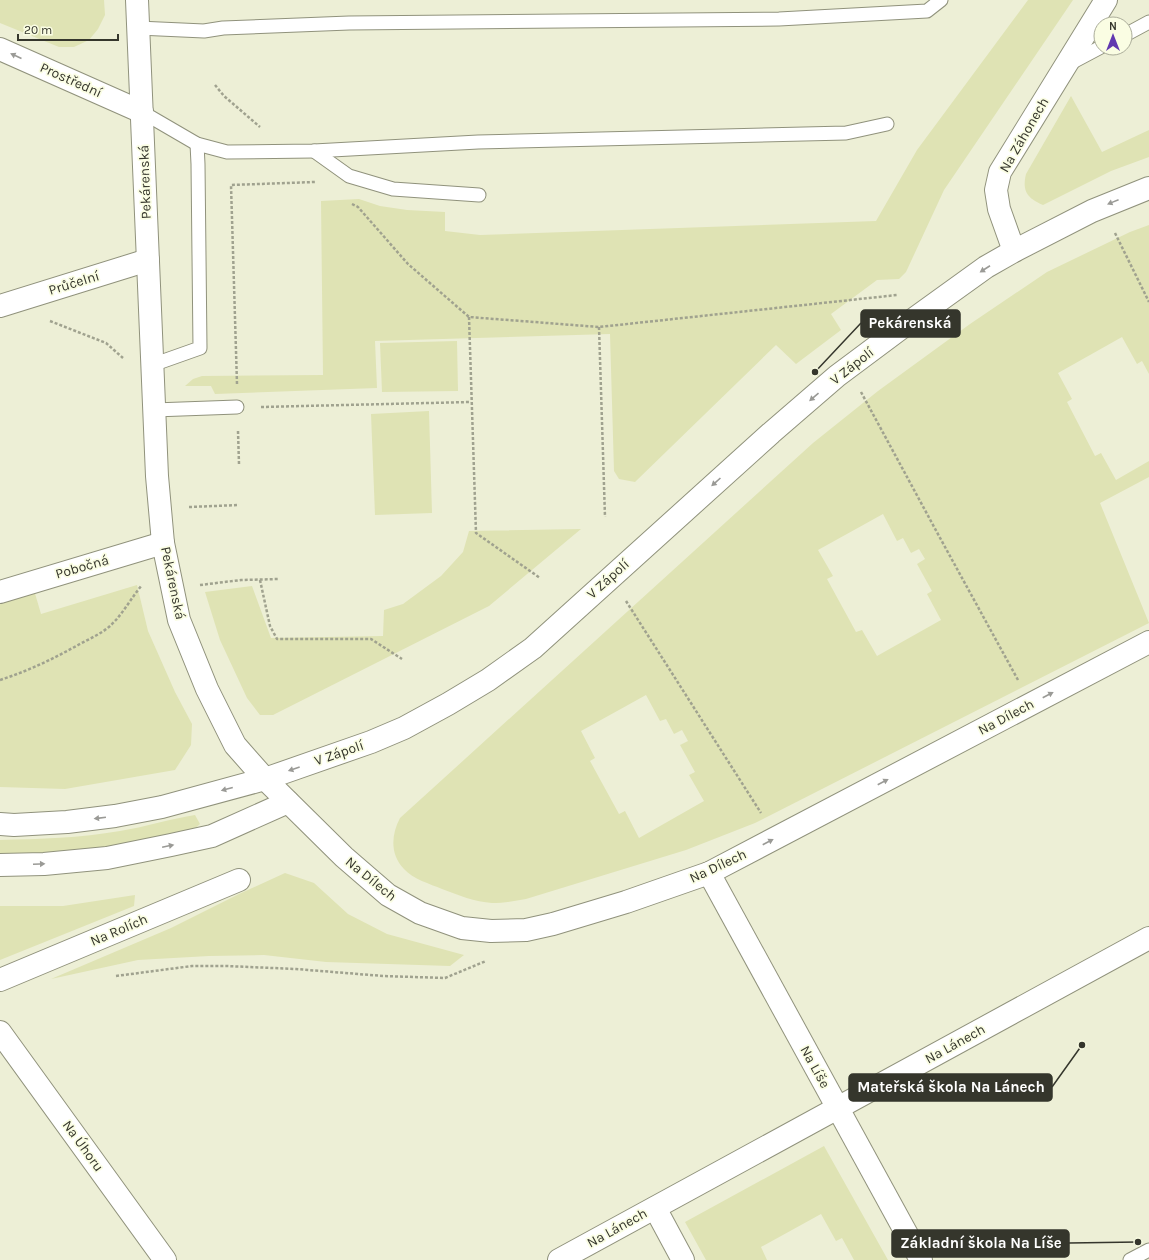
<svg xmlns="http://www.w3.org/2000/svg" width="1149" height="1260" font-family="Karla,sans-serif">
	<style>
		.green { fill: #dfe3b4; fill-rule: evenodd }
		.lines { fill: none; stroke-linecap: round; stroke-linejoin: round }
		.lane-casing { stroke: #90927c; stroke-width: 15 }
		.street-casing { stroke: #90927c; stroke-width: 24 }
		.path { stroke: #a0a28f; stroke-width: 2.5; stroke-dasharray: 3 2; stroke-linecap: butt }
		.lane { stroke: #fff; stroke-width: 13 }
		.street { stroke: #fff; stroke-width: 22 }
		.oneway { fill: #9a9a96 }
		.labels { text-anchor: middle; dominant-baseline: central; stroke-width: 3.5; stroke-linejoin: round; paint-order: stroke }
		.street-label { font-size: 14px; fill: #35362c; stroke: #fafde3 }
		.leader { fill: none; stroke: #35362c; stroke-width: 1.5 }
		.callout-dot { fill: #35362c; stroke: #fafde3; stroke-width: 1.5 }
		.callout { fill: #35362c; stroke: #35362c; stroke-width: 1.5 }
		.callout-label { font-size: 15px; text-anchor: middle; font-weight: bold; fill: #fff }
	</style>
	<rect width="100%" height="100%" fill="#edefd6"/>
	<!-- green -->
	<g class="green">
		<path d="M 0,0 L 104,0 L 105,15 L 98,29 L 89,40 L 74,47 L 59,47 L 0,23 Z"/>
		<path d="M 1028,0 L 1073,0 L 944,190 L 906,272 L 899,279 L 877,280 L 831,314 L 841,330 L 796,364 L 776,345 L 635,482 L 619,479 L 614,471 L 610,334 L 375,341 L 377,388 L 215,394 L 211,386 L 185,386 L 193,379 L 202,376 L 323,375 L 321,201 L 359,199 L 380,206 L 407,210 L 445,212 L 445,231 L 480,235 L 876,221 L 917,150 Z"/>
		<path d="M 1071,96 L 1102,152 L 1149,130 L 1149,157 L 1111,171 L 1043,205 C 1027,198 1022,191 1026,174 Z"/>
		<path d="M 1149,225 L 1149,374 L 1142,361 L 1137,364 L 1122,337 L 1058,373 L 1072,399 L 1067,402 L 1095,456 L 1101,453 L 1116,480 L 1149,461 L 1149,477 L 1100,503 L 1149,623 L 755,823 L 686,850 L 526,899 C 515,901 504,903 492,903 C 475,902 458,895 442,889 C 430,884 413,879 404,869 C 390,855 391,835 400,818 L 813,443 L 878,391 L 970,324 L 1047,272 L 1130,232 ZM 883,514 L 897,541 L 903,538 L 911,553 L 919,549 L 925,559 L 917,564 L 932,591 L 927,594 L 941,620 L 877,656 L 862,630 L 856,632 L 827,579 L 833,576 L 818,550 ZM 646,695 L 660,721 L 666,719 L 674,734 L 682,730 L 688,741 L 680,745 L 695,772 L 689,775 L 704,801 L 639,838 L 625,811 L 619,814 L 590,761 L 595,758 L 581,731 Z"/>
		<path d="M 457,341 L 458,391 L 382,392 L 380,343 Z"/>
		<path d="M 429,411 L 432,513 L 375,515 L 371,414 Z"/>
		<path d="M 581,529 L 489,606 L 273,715 L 260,715 L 247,698 L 220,640 L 205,592 L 252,586 L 271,638 L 383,636 L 384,610 L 403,604 L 441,576 L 463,552 L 469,531 Z"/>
		<path d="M 137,585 L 148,631 L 175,692 L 192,724 L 191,745 L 175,770 L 65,789 L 0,787 L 0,602 L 34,590 L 41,614 Z"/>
		<path d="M 195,815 L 200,824 L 192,831 L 106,848 L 48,854 L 0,855 L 0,840 C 40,839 80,838 120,831 C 145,827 169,819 195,815 Z"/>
		<path d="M 285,873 L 314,883 L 348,914 L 387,934 L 464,955 L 450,966 L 326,962 L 264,955 L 209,956 L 138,960 L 51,979 L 171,928 L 239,894 Z"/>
		<path d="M 135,895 L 134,906 L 0,960 L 0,906 L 63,906 Z"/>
		<path d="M 824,1146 L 888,1260 L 854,1260 L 842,1238 L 836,1241 L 821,1214 L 761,1247 L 767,1260 L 706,1260 L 685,1222 Z"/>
	</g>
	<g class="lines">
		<!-- lane casing -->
		<g class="lane-casing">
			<g id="lane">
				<path d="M 138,28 L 204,31 L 223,28 L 349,23 L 779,19 L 927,11 L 941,0"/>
				<path d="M 1125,35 L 1149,22"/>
				<path d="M 1069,64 L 1101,47"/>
				<path d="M 142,112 L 197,144 L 227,152 L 314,151 L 478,142 L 846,133 L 887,124"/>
				<path d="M 314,151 L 349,176 L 393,189 L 479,195"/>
				<path d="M 152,365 L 200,348 L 198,164 L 197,144"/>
				<path d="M 154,410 L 237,407"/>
				<path d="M 1130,1260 L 1149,1250"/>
			</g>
		</g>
		<!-- street casing -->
		<g class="street-casing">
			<g id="street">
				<path d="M 137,0 L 157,476 L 163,543 L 179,620 L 207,689 L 235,745 L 265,779 L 344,857 L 388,895 L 420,913 L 462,928 L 491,931 L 526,930 L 553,924 L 626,902 L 709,873 L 1149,642"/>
				<path d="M 0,49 L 142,112"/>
				<path d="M 1014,251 L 999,209 L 996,190 L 1000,172 L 1106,0"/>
				<path d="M 0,306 L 148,260"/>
				<path d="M 0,592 L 163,543"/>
				<path d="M 0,824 L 14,825 L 67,822 L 115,816 L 162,807 L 265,779 L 371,742 L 404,728 L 448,704 L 488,680 L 533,648 L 771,433 L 837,376 L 904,326 L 986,267 L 1014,251 L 1092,211 L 1149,188"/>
				<path d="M 0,865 L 44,864 L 107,858 L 171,845 L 212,836 L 288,802"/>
				<path d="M 709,873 L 921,1260"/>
				<path d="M 0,980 L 239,880"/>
				<path d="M 0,1032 L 165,1260"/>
				<path d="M 655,1208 L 683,1260"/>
				<path d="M 559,1260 L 1149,938"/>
			</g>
		</g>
		<!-- path -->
		<g class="path">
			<path d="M 215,85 L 224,96 L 260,127"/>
			<path d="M 352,204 L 358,207 L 408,264 L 469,317 L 599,327 L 897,295"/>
			<path d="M 1115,233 L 1149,302"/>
			<path d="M 469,317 L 476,533 L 540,578"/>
			<path d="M 50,321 L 106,343 L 123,358"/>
			<path d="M 599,327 L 605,517"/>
			<path d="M 237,384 L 231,185 L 315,182"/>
			<path d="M 861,392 L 939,536 L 1018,680"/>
			<path d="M 261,407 L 471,402"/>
			<path d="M 238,431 L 239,464"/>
			<path d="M 189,507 L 239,505"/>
			<path d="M 260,580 L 270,626 L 277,639 L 371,639 L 402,659"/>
			<path d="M 200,585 L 241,580 L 279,579"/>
			<path d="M 626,601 L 761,813"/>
			<path d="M 0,680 C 28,671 53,659 78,645 C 89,639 101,634 110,626 C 123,614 131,598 142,585"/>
			<path d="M 116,976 L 192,966 L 226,966 L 296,969 L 383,976 L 445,978 L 486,961"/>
		</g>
		<!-- lane -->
		<use href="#lane" class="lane"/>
		<!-- street -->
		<use href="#street" class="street"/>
	</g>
	<!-- one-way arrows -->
	<defs><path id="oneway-solid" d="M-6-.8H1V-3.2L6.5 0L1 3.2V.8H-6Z"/></defs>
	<g class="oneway">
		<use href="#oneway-solid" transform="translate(16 56) rotate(-156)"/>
		<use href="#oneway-solid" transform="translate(1113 202) rotate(158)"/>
		<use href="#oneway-solid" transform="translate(985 269) rotate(147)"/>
		<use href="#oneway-solid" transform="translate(814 397) rotate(139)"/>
		<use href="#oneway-solid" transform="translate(716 482) rotate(138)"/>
		<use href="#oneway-solid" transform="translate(1048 695) rotate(-28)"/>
		<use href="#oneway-solid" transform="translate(294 769) rotate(161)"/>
		<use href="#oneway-solid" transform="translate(883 782) rotate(-28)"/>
		<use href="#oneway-solid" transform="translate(227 789) rotate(165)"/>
		<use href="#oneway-solid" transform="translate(100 818) rotate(173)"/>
		<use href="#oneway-solid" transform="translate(768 842) rotate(-28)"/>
		<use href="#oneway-solid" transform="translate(168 846) rotate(-12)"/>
		<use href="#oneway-solid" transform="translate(39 864) rotate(-2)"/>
	</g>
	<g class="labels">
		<!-- street labels -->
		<g class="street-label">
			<text transform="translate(71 80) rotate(24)">Prostřední</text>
			<text transform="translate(1024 135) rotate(-60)">Na Záhonech</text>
			<text transform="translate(145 182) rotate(-92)">Pekárenská</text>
			<text transform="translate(74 283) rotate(-17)">Průčelní</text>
			<text transform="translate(852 366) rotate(-38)">V Zápolí</text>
			<text transform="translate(82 567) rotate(-16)">Pobočná</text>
			<text transform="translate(608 579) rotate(-42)">V Zápolí</text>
			<text transform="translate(173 583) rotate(78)">Pekárenská</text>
			<text transform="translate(1006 717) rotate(-28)">Na Dílech</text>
			<text transform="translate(339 753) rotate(-19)">V Zápolí</text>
			<text transform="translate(718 866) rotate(-25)">Na Dílech</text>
			<text transform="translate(371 879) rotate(39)">Na Dílech</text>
			<text transform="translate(119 930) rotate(-23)">Na Rolích</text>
			<text transform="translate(955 1044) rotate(-29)">Na Lánech</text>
			<text transform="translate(815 1067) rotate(61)">Na Líše</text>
			<text transform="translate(83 1146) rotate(54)">Na Úhoru</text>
			<text transform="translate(617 1228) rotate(-29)">Na Lánech</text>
		</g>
	</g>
	<!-- callouts -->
	<path class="leader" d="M815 372L861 323M1082 1045L1052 1087M1138 1242L1069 1243"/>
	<g class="callout-dot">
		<circle cx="815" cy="372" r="4"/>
		<circle cx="1082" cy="1045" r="4"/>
		<circle cx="1138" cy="1242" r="4"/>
	</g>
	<g class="callout">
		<rect x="861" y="310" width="99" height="27" rx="4"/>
		<rect x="849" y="1074" width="203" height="27" rx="4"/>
		<rect x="892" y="1230" width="177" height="27" rx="4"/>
	</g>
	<g class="callout-label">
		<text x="910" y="328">Pekárenská</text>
		<text x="951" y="1092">Mateřská škola Na Lánech</text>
		<text x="981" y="1248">Základní škola Na Líše</text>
	</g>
	<!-- north arrow -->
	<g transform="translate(1113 36)"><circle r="19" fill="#fafde3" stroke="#abad9a"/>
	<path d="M0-3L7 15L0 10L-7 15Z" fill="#6138b0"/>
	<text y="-6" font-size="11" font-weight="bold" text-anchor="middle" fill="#35362c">N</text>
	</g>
	<!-- scale -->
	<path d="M18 34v6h100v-6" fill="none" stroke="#35362c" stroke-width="2"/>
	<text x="24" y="34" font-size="12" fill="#35362c" stroke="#fafde3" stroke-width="3" paint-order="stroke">20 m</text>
</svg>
